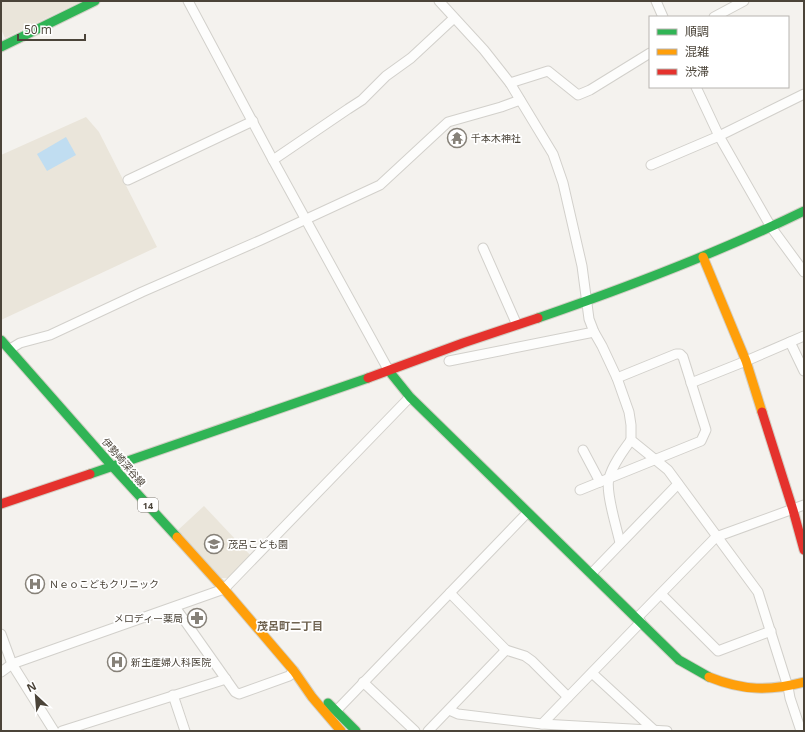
<svg xmlns="http://www.w3.org/2000/svg" width="805" height="732" font-family="'Open Sans','Noto Sans JP',sans-serif">
	<style>
		.education { fill: #eae5da }
		.water { fill: #c0ddf1 }
		.lines { fill: none; stroke-linecap: round; stroke-linejoin: round }
		.street-casing { stroke: #d2d0cb; stroke-width: 11 }
		.fast-casing { stroke: #d3cfc5; stroke-width: 11 }
		.slow-casing { stroke: #d3cfc5; stroke-width: 11 }
		.jam-casing { stroke: #d3cfc5; stroke-width: 11 }
		.street { stroke: #fdfdfc; stroke-width: 9 }
		.fast { stroke: #30b455; stroke-width: 9 }
		.slow { stroke: #ff9f0a; stroke-width: 9 }
		.jam { stroke: #e5322d; stroke-width: 9 }
		.labels { text-anchor: middle; dominant-baseline: central; stroke-width: 3.5; stroke-linejoin: round; paint-order: stroke }
		.shield { fill: #fff; stroke: #817c74; stroke-width: 1 }
		.shield-label { font-size: 9px; font-weight: bold; fill: #4b4439 }
		.poi-label { font-size: 10px; fill: #4b4439; stroke: #fff; text-anchor: start }
		.street-label { font-size: 10px; fill: #4b4439; stroke: #fff }
		.neighbourhood-label { font-size: 11px; font-weight: bold; fill: #6e6250; stroke: #fff }
	</style>
	<rect width="100%" height="100%" fill="#f4f2ee"/>
	<!-- education -->
	<g class="education">
		<path d="M 1,1 L 82,1 L 5,38 L 1,29 Z"/>
		<path d="M 86,117 L 99,132 L 157,247 L 1,320 L 1,155 Z"/>
		<path d="M 204,506 L 252,557 L 231,578 L 220,578 L 176,532 Z"/>
	</g>
	<!-- water -->
	<path class="water" d="M 66,137 L 76,155 L 47,171 L 37,154 Z"/>
	<g class="lines">
		<!-- street casing -->
		<g class="street-casing">
			<g id="street">
				<path d="M 188,1 L 273,160 L 389,371"/>
				<path d="M 439,1 L 484,50 L 510,83 L 553,154 L 563,183 L 582,266 L 589,319 L 594,332 L 602,346 L 617,378 L 629,412 L 631,425 L 631,440 L 668,470 L 758,592 L 788,687 L 790,698 L 801,731"/>
				<path d="M 656,1 L 663,17"/>
				<path d="M 714,17 L 744,1"/>
				<path d="M 510,83 L 548,71 L 578,95 L 590,90 L 650,53"/>
				<path d="M 696,87 L 719,136 L 771,227 L 804,272"/>
				<path d="M 273,160 L 348,109 L 362,100 L 386,76 L 411,58 L 454,18"/>
				<path d="M 651,165 L 719,136 L 804,94"/>
				<path d="M 128,180 L 253,121"/>
				<path d="M 483,248 L 517,325"/>
				<path d="M 790,342 L 804,371"/>
				<path d="M 10,349 L 20,343 L 50,335 L 142,292 L 261,240 L 380,185 L 448,122 L 501,107 L 520,100"/>
				<path d="M 449,361 L 594,332"/>
				<path d="M 691,383 L 746,361 L 804,336"/>
				<path d="M 583,450 L 600,482"/>
				<path d="M 580,490 L 701,441 L 706,430 L 683,357 L 680,354 L 676,354 L 617,378"/>
				<path d="M 620,543 C 617,528 605,492 609,478 C 613,464 623,451 631,440"/>
				<path d="M 591,574 L 678,484"/>
				<path d="M 450,593 L 506,650 L 525,656 L 532,661 L 568,697"/>
				<path d="M 661,594 L 718,651 L 771,631"/>
				<path d="M 175,607 L 235,692 L 239,694 L 289,676 L 294,671"/>
				<path d="M 637,618 L 716,537 L 804,505"/>
				<path d="M 1,634 L 12,664 L 54,731"/>
				<path d="M 1,672 L 12,664 L 224,589 L 410,397"/>
				<path d="M 592,673 L 654,730"/>
				<path d="M 363,682 L 415,731"/>
				<path d="M 173,695 L 185,731"/>
				<path d="M 449,710 L 458,714 L 542,724 L 667,731"/>
				<path d="M 336,711 L 527,513"/>
				<path d="M 542,724 L 641,622"/>
				<path d="M 62,731 L 226,679"/>
				<path d="M 428,731 L 506,650"/>
			</g>
		</g>
		<!-- fast casing -->
		<g class="fast-casing">
			<g id="fast">
				<path d="M 1,47 L 95,1"/>
				<path d="M 538,318 C 628,287 718,253 804,211"/>
				<path d="M 1,340 L 112,466 L 177,537"/>
				<path d="M 389,371 L 410,397 L 679,660 L 709,677"/>
				<path d="M 90,474 L 368,378"/>
				<path d="M 328,703 L 356,731"/>
			</g>
		</g>
		<!-- slow casing -->
		<g class="slow-casing">
			<g id="slow">
				<path d="M 703,257 L 746,361 L 762,412"/>
				<path d="M 177,537 L 224,589 L 294,671 L 312,697 L 341,731"/>
				<path d="M 709,677 C 744,691 769,691 804,682"/>
			</g>
		</g>
		<!-- jam casing -->
		<g class="jam-casing">
			<g id="jam">
				<path d="M 368,378 L 463,343 L 538,318"/>
				<path d="M 762,412 L 793,510 L 804,550"/>
				<path d="M 1,504 L 90,474"/>
			</g>
		</g>
		<!-- street -->
		<use href="#street" class="street"/>
		<!-- fast -->
		<use href="#fast" class="fast"/>
		<!-- slow -->
		<use href="#slow" class="slow"/>
		<!-- jam -->
		<use href="#jam" class="jam"/>
	</g>
	<!-- icons -->
	<defs>
		<g id="temple-ring" transform="scale(1)"><circle r="9.5" fill="#fff" stroke="#868178" stroke-width="1.5"/><path d="M0-6L5-2H3V0L6.5 2.5H4V6H1.5V3h-3V6H-4V2.5H-6.5L-3 0V-2H-5Z" fill="#868178"/></g>
		<g id="school-ring" transform="scale(1)"><circle r="9.5" fill="#fff" stroke="#868178" stroke-width="1.5"/><path d="M0-5L7-2L0 1L-7-2ZM-4 1L0 2.5L4 1V4Q0 6-4 4Z" fill="#868178"/></g>
		<g id="hospital-ring" transform="scale(1)"><circle r="9.5" fill="#fff" stroke="#868178" stroke-width="1.5"/><path d="M-5-5h3v3.5h4V-5h3V5h-3V1.5h-4V5h-3Z" fill="#868178"/></g>
		<g id="pharmacy-ring" transform="scale(1)"><circle r="9.5" fill="#fff" stroke="#868178" stroke-width="1.5"/><path d="M-2-6h4v4h4v4h-4v4h-4v-4h-4v-4h4Z" fill="#868178"/></g>
	</defs>
	<g fill-rule="evenodd">
		<use href="#temple-ring" x="457" y="138"/>
		<use href="#school-ring" x="214" y="544"/>
		<use href="#hospital-ring" x="35" y="584"/>
		<use href="#pharmacy-ring" x="197" y="618"/>
		<use href="#hospital-ring" x="117" y="662"/>
	</g>
	<g class="labels">
		<!-- shield labels -->
		<rect class="shield" x="138" y="498" width="20" height="14" rx="3"/>
		<g class="shield-label">
			<text x="148" y="505">14</text>
		</g>
		<!-- poi labels -->
		<g class="poi-label">
			<text x="471" y="138">千本木神社</text>
			<text x="228" y="544">茂呂こども園</text>
			<text x="49" y="584">Ｎｅｏこどもクリニック</text>
			<text x="183" y="618" text-anchor="end">メロディー薬局</text>
			<text x="131" y="662">新生産婦人科医院</text>
		</g>
		<!-- street labels -->
		<g class="street-label">
			<text transform="translate(124 462) rotate(49)">伊勢崎深谷線</text>
		</g>
		<!-- neighbourhood labels -->
		<g class="neighbourhood-label">
			<text x="290" y="625">茂呂町二丁目</text>
		</g>
	</g>
	<!-- border -->
	<rect width="805" height="732" fill="none" stroke="#4b4439" stroke-width="4"/>
	<!-- legend -->
	<rect x="649" y="16" width="140" height="72" fill="#ffffff" stroke="#b7b4b0"/>
	<rect x="657" y="29" width="20" height="6" fill="#30b455" stroke="#b7b4b0"/>
	<text x="685" y="36" font-size="12" fill="#4b4439">順調</text>
	<rect x="657" y="49" width="20" height="6" fill="#ff9f0a" stroke="#b7b4b0"/>
	<text x="685" y="56" font-size="12" fill="#4b4439">混雑</text>
	<rect x="657" y="69" width="20" height="6" fill="#e5322d" stroke="#b7b4b0"/>
	<text x="685" y="76" font-size="12" fill="#4b4439">渋滞</text>
	<!-- north arrow -->
	<g transform="translate(36 696) rotate(334)" stroke="#ffffff" stroke-width="3" paint-order="stroke">
	<path d="M0-3L7 15L0 10L-7 15Z" fill="#4b4439"/>
	<text y="-6" font-size="11" font-weight="bold" text-anchor="middle" fill="#4b4439">N</text>
	</g>
	<!-- scale -->
	<path d="M18 34v6h67v-6" fill="none" stroke="#4b4439" stroke-width="2"/>
	<text x="24" y="34" font-size="12" fill="#4b4439" stroke="#ffffff" stroke-width="3" paint-order="stroke">50 m</text>
</svg>
